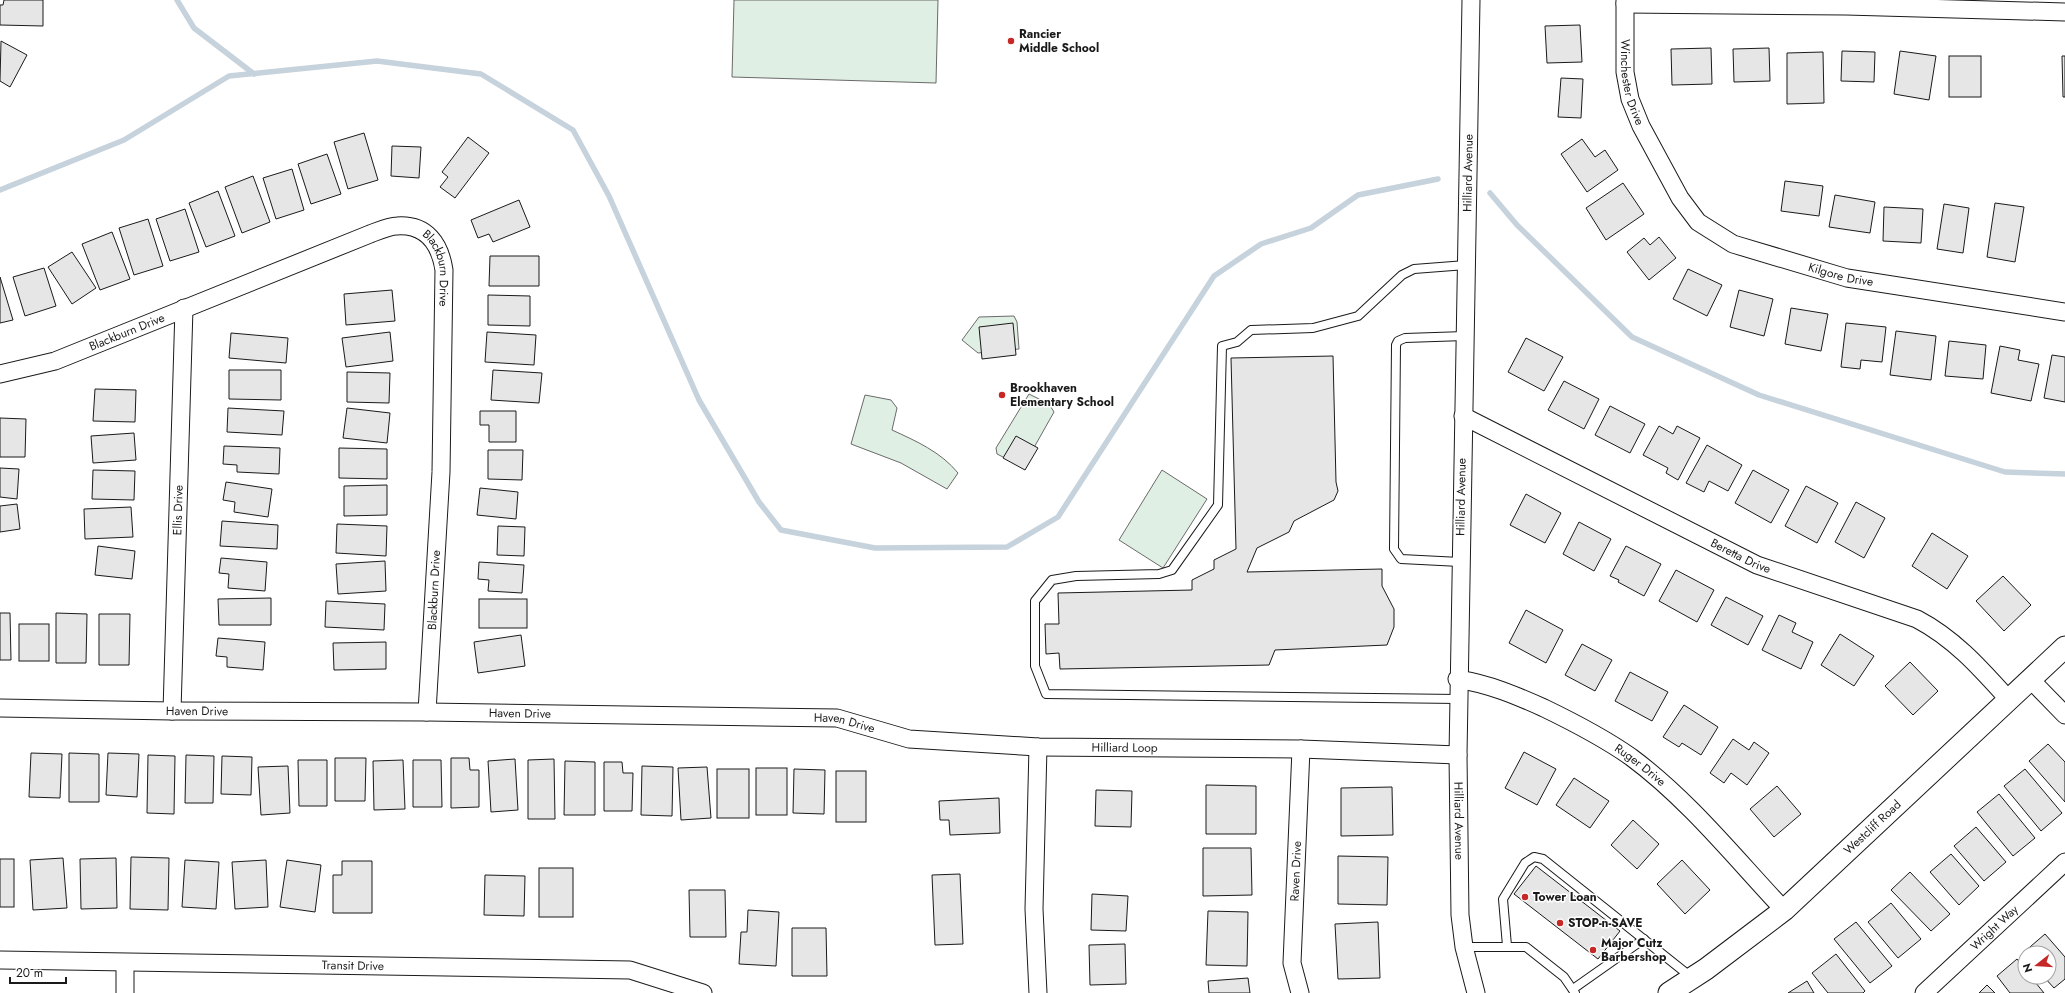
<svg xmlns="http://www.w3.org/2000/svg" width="2065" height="993" font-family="Jost,sans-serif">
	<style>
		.green { fill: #e0efe3; stroke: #6a6a6a }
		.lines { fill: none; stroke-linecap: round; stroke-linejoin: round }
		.stream { stroke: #c6d2dc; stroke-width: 5.5 }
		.building { fill: #e6e6e6; stroke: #1a1a1a }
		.service-casing { stroke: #1a1a1a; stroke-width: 10 }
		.minor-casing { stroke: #1a1a1a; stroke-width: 19 }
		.tertiary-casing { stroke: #1a1a1a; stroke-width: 23 }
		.service { stroke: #fff; stroke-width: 8 }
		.minor { stroke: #fff; stroke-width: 17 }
		.tertiary { stroke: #fff; stroke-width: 21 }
		.poi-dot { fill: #c62828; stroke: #fff; stroke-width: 1.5 }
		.labels { text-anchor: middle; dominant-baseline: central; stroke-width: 3; stroke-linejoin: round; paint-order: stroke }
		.poi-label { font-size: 12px; font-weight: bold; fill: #1a1a1a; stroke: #fff; text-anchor: start }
		.street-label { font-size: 12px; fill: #1a1a1a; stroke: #fff }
	</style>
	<rect width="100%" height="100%" fill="#fff"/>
	<!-- green -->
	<g class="green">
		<path d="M 734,0 L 938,0 L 936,83 L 732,77 Z"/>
		<path d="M 1014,316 L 1017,322 L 1019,349 L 978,353 L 962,340 L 979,317 Z"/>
		<path d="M 1029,394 L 1049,404 L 1054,412 L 1023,467 L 997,454 L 996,448 Z"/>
		<path d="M 865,395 L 891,400 L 897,408 L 892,430 C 916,441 941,452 958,473 L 947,489 L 901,463 L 851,444 Z"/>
		<path d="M 1162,470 L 1207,499 L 1163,568 L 1119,540 Z"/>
	</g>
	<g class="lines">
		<!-- stream -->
		<g class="stream">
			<path d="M 177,0 L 194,28 L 254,74"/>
			<path d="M 0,190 L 124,140 L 229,76 L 377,61 L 481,74 L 573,130 L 609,196 L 699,400 L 759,502 L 781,530 L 875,548 L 1007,547 L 1058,517 L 1214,276 L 1261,244 L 1311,228 L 1358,195 L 1438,179"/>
			<path d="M 1490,193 L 1517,225 L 1632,337 L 1759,395 L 2005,472 L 2065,474"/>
		</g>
	</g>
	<!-- building -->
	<g class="building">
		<path d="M 4,0 L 43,0 L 43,26 L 0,25 L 0,5 L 3,5 Z"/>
		<path d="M 1580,25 L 1582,62 L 1547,63 L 1545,26 Z"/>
		<path d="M 1,41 L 27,55 L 10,87 L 0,81 Z"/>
		<path d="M 1711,48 L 1712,84 L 1672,85 L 1671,49 Z"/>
		<path d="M 1769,48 L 1770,81 L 1734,82 L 1733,49 Z"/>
		<path d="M 1842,51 L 1875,52 L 1874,82 L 1841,81 Z"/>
		<path d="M 1900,51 L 1936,56 L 1929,100 L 1894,94 Z"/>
		<path d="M 1823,52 L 1824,103 L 1787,104 L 1787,53 Z"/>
		<rect x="1949" y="56" width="32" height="41"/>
		<path d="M 2062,56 L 2065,56 L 2065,97 L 2063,97 Z"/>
		<path d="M 1561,78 L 1583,79 L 1581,118 L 1558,117 Z"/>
		<path d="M 364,133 L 378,180 L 348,189 L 334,142 Z"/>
		<path d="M 468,137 L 489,153 L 455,198 L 440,187 L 448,177 L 442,172 Z"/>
		<path d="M 1582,139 L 1595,157 L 1605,150 L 1618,170 L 1587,192 L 1561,154 Z"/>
		<path d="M 392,146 L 421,147 L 419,178 L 391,176 Z"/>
		<path d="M 327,154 L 341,194 L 311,204 L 298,164 Z"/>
		<path d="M 292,169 L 304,210 L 276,219 L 263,178 Z"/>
		<path d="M 253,176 L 270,222 L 242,233 L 225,187 Z"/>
		<path d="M 1785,181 L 1823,186 L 1819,216 L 1781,211 Z"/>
		<path d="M 1623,183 L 1644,214 L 1606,240 L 1586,208 Z"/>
		<path d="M 218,191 L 235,236 L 206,247 L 189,203 Z"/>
		<path d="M 1835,195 L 1875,202 L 1870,233 L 1829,227 Z"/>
		<path d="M 519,200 L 530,227 L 493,242 L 489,234 L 478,238 L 471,220 Z"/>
		<path d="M 1995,203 L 2024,207 L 2015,262 L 1987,257 Z"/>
		<path d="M 1944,204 L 1969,208 L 1963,253 L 1937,249 Z"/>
		<path d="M 1884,207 L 1923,209 L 1921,243 L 1883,241 Z"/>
		<path d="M 185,209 L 199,252 L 170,261 L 156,219 Z"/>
		<path d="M 148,219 L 163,266 L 134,275 L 119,228 Z"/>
		<path d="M 112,232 L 130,279 L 100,290 L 82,244 Z"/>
		<path d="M 1659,237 L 1676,258 L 1649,280 L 1627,252 L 1644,238 L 1650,245 Z"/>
		<path d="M 72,252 L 96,288 L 72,304 L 48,267 Z"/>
		<path d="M 490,256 L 539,256 L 539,286 L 489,286 Z"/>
		<path d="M 44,268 L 56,306 L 25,316 L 13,277 Z"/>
		<path d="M 1688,269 L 1722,285 L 1707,316 L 1673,299 Z"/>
		<path d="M 0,277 L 13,320 L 0,323 Z"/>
		<path d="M 392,290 L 395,321 L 346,325 L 344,294 Z"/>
		<path d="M 1739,290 L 1773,299 L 1764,336 L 1730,327 Z"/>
		<path d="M 488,295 L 530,296 L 530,326 L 488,325 Z"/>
		<path d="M 1791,308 L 1828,314 L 1821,351 L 1785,344 Z"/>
		<path d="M 1013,323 L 1016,355 L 982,359 L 979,327 Z"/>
		<path d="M 1846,323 L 1886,327 L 1882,362 L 1861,360 L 1860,369 L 1841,367 Z"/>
		<path d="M 1896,331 L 1936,336 L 1931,380 L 1890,375 Z"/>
		<path d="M 390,332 L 393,361 L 346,367 L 342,338 Z"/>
		<path d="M 487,332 L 536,335 L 534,365 L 485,362 Z"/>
		<path d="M 231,333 L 288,338 L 286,363 L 229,358 Z"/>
		<path d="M 1526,338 L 1563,357 L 1544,391 L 1508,372 Z"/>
		<path d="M 1949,341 L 1986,345 L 1983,379 L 1945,376 Z"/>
		<path d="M 2000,346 L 2020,350 L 2018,360 L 2039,364 L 2031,401 L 1991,393 Z"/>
		<path d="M 2052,355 L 2065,357 L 2065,402 L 2044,398 Z"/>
		<path d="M 1333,356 L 1336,482 L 1338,491 L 1334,500 L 1294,521 L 1289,532 L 1257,548 L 1247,572 L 1382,569 L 1382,586 L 1394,609 L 1394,627 L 1387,645 L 1275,650 L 1269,665 L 1060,669 L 1059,653 L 1046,654 L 1045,624 L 1059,624 L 1058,593 L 1192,590 L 1192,580 L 1214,569 L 1214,560 L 1236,549 L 1231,358 Z"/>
		<path d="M 229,370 L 281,370 L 281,400 L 229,399 Z"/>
		<path d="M 493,370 L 542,373 L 539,403 L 491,400 Z"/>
		<path d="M 347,372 L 390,373 L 389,403 L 347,402 Z"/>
		<path d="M 1564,381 L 1599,399 L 1584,429 L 1548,410 Z"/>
		<path d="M 95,389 L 136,390 L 135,422 L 93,421 Z"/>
		<path d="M 1610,406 L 1645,424 L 1630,453 L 1595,435 Z"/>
		<path d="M 228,408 L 284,411 L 282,435 L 227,432 Z"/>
		<path d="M 347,408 L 390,413 L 387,443 L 343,438 Z"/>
		<path d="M 480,411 L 516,411 L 516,442 L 489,442 L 489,425 L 480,425 Z"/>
		<path d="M 0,418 L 26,419 L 25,457 L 0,457 Z"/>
		<path d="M 1659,426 L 1673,434 L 1677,426 L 1700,438 L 1678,480 L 1666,473 L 1668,468 L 1643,455 Z"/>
		<path d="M 134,433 L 136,460 L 93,463 L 91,436 Z"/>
		<path d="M 1016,436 L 1038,448 L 1025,470 L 1003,458 Z"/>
		<path d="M 1707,445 L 1742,465 L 1728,491 L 1709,481 L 1704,492 L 1686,483 Z"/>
		<path d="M 224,446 L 280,448 L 279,474 L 237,472 L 237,465 L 223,464 Z"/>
		<path d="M 339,448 L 387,449 L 387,479 L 339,478 Z"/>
		<path d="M 488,450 L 523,450 L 522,480 L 488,479 Z"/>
		<path d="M 0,468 L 19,469 L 17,499 L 0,497 Z"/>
		<path d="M 93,470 L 135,471 L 134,500 L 92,499 Z"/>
		<path d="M 1753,470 L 1789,490 L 1771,523 L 1735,503 Z"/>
		<path d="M 226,482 L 272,489 L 268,517 L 234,512 L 235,502 L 223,500 Z"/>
		<path d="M 387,485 L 387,515 L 344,516 L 344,486 Z"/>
		<path d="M 1806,486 L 1838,503 L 1817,543 L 1785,526 Z"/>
		<path d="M 480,488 L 518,492 L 516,519 L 477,515 Z"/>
		<path d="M 1526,494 L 1561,513 L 1545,543 L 1510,525 Z"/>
		<path d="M 1856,502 L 1885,518 L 1864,558 L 1835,542 Z"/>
		<path d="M 17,504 L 20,529 L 0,532 L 0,506 Z"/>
		<path d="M 131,507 L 133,537 L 85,539 L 84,509 Z"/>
		<path d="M 222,521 L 278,525 L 277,549 L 220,546 Z"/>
		<path d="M 1579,522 L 1611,539 L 1594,571 L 1563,554 Z"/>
		<path d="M 337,524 L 387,526 L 386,556 L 336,553 Z"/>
		<path d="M 498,526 L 525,527 L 524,556 L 497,555 Z"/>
		<path d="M 1932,533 L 1968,556 L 1947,589 L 1912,566 Z"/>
		<path d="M 98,546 L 135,551 L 132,579 L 95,575 Z"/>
		<path d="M 1626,546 L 1661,564 L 1644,596 L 1618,582 L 1619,580 L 1610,576 Z"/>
		<path d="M 221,558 L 267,562 L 265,591 L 228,588 L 229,574 L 219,573 Z"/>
		<path d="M 385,561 L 386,591 L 338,594 L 336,564 Z"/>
		<path d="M 479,562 L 524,565 L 522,593 L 488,591 L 489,580 L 478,579 Z"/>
		<path d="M 1676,570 L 1714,590 L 1697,622 L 1659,601 Z"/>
		<path d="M 2003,576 L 2031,605 L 2004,631 L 1976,601 Z"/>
		<path d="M 1726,597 L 1763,616 L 1748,645 L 1711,625 Z"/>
		<path d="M 271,598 L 271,625 L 219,625 L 218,599 Z"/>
		<rect x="479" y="599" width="48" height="29"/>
		<path d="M 326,601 L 385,604 L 384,630 L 325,627 Z"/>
		<path d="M 1526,610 L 1563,630 L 1546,663 L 1509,643 Z"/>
		<path d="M 0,613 L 10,613 L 11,660 L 0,660 Z"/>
		<path d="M 56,613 L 87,614 L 86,663 L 56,663 Z"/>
		<path d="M 99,614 L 130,614 L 129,665 L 99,665 Z"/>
		<path d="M 1779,615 L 1796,623 L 1792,632 L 1813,642 L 1801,669 L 1762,650 Z"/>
		<rect x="19" y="624" width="30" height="37"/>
		<path d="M 1840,634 L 1874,656 L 1854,686 L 1821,665 Z"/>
		<path d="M 521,635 L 525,666 L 478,673 L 474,642 Z"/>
		<path d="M 218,638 L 265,642 L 263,670 L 227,667 L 227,657 L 216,656 Z"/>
		<path d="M 386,642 L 386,669 L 334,670 L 333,643 Z"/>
		<path d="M 1582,644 L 1612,660 L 1595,691 L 1565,675 Z"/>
		<path d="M 1910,662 L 1938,691 L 1913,715 L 1885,686 Z"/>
		<path d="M 1630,672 L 1668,692 L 1652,721 L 1615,701 Z"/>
		<path d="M 1684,705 L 1718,727 L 1701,755 L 1682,743 L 1679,747 L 1663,737 Z"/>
		<path d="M 1733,739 L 1749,750 L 1754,742 L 1769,753 L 1747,785 L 1731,773 L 1724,783 L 1710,773 Z"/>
		<path d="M 2048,744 L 2065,762 L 2065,802 L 2029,761 Z"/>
		<path d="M 1524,752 L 1556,769 L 1537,805 L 1505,788 Z"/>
		<path d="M 31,753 L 62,754 L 60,798 L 29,797 Z"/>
		<path d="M 69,753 L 99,754 L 99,802 L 69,802 Z"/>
		<path d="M 108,753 L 139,754 L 137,797 L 106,795 Z"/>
		<path d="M 148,755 L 175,756 L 174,814 L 147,813 Z"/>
		<path d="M 186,755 L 214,756 L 213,803 L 185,803 Z"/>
		<path d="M 222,756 L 252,757 L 251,795 L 221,794 Z"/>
		<path d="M 335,758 L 366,758 L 365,801 L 335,801 Z"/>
		<path d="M 451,758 L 469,758 L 470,770 L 479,770 L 479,807 L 451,808 Z"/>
		<path d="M 515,759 L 518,810 L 491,812 L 488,761 Z"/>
		<path d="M 554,759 L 555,819 L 528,819 L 528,760 Z"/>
		<path d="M 298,760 L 327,760 L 327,806 L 299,806 Z"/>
		<path d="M 403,760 L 405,809 L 374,810 L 373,761 Z"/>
		<path d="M 413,760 L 441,760 L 442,807 L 413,807 Z"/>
		<path d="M 565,761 L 595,762 L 595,815 L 564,815 Z"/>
		<path d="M 604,762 L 622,762 L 623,773 L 633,773 L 632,811 L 604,811 Z"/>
		<path d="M 288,766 L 290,813 L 261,815 L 258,767 Z"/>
		<path d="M 642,766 L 673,767 L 672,816 L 641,815 Z"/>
		<path d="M 707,767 L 711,818 L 681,820 L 678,768 Z"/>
		<rect x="756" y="768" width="31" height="47"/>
		<rect x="717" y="769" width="32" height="49"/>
		<path d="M 794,769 L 825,770 L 824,814 L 793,813 Z"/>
		<path d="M 2025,769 L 2062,813 L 2041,831 L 2004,786 Z"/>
		<rect x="836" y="771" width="30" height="51"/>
		<path d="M 1574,778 L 1609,801 L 1590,828 L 1556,805 Z"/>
		<path d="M 1206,785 L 1256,786 L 1256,834 L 1206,834 Z"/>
		<path d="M 1777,786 L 1801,814 L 1774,837 L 1750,809 Z"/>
		<path d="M 1392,787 L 1393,835 L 1341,836 L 1341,788 Z"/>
		<path d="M 1096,790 L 1132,791 L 1131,827 L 1095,826 Z"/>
		<path d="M 1999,794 L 2035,838 L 2013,856 L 1977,812 Z"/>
		<path d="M 999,798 L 1000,833 L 950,835 L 949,820 L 940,820 L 939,801 Z"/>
		<path d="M 1633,820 L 1659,844 L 1637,869 L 1611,845 Z"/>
		<path d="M 1976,827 L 2006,862 L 1984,881 L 1954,846 Z"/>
		<path d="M 1203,848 L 1251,848 L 1252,895 L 1203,896 Z"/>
		<path d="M 1951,854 L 1979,886 L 1959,905 L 1930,872 Z"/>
		<path d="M 1338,856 L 1388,857 L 1387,905 L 1338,904 Z"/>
		<path d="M 131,857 L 169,858 L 168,910 L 130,909 Z"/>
		<path d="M 63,858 L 67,908 L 33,910 L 30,860 Z"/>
		<path d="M 116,858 L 117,908 L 81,909 L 80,859 Z"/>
		<rect x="0" y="859" width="14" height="48"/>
		<path d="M 185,860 L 219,862 L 216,909 L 182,907 Z"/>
		<path d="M 266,860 L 268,907 L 235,909 L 232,862 Z"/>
		<path d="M 287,860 L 321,865 L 315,912 L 280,907 Z"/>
		<path d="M 1682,860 L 1710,890 L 1685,914 L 1657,884 Z"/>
		<path d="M 342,861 L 372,861 L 372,913 L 333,913 L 333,875 L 342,875 Z"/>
		<path d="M 1536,866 L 1620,931 L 1598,959 L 1514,894 Z"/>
		<rect x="539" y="868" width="34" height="49"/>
		<path d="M 1910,872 L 1950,914 L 1931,931 L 1891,890 Z"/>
		<path d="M 960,874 L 963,944 L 935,945 L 932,875 Z"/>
		<path d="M 485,875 L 525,876 L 524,916 L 484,915 Z"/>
		<path d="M 689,890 L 725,890 L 726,937 L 690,937 Z"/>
		<path d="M 1092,894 L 1128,896 L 1126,931 L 1091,930 Z"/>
		<path d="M 1891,903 L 1921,939 L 1898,958 L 1868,922 Z"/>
		<path d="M 748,910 L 779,912 L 776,966 L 739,964 L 741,932 L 747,932 Z"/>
		<path d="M 1208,911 L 1248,912 L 1247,966 L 1206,965 Z"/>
		<path d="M 1378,922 L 1380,978 L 1338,979 L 1335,924 Z"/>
		<path d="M 1856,922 L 1892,966 L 1870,983 L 1834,939 Z"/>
		<path d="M 792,928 L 826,928 L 827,976 L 792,976 Z"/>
		<path d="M 2045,934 L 2065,957 L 2065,979 L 2054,988 L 2044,977 L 2049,977 L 2049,953 L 2025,953 L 2025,955 L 2023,953 Z"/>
		<path d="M 1125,944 L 1126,984 L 1090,985 L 1089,945 Z"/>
		<path d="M 1836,954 L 1865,991 L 1863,993 L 1828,993 L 1812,973 Z"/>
		<path d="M 2017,959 L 2025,969 L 2025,977 L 2031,977 L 2044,993 L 2010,993 L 1997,976 Z"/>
		<path d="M 1248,978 L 1250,993 L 1209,993 L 1208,981 Z"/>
		<path d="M 1807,981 L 1814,993 L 1788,993 Z"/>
		<path d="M 1987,985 L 1995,993 L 1979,993 Z"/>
	</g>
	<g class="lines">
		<!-- service casing -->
		<g class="service-casing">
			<g id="service">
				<path d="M 1460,562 L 1401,559 L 1394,549 L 1396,345 L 1398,341 L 1405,338 L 1465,336"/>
				<path d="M 1458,699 L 1046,694 L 1035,666 L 1035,601 L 1052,580 L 1076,576 L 1159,574 L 1172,570 L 1218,505 L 1222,346 L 1237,342 L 1251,330 L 1313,328 L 1358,316 L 1402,275 L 1414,269 L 1466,265"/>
				<path d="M 1507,946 L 1503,899 L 1525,863 L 1534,857 L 1543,859 L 1691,977"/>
				<path d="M 1464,947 L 1526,947 L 1564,977 L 1575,993"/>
				<path d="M 1573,989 L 1644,939"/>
			</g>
		</g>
		<!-- minor casing -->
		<g class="minor-casing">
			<g id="minor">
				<path id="s1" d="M 1471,0 L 1458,755 L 1460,915 L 1464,947 L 1476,993"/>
				<path id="s2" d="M 1625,0 L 1625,72 L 1630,99 L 1641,126 L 1680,198 L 1698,222 L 1733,244 L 1847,278 L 2065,312"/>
				<path d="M 1625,4 L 1846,6 L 2065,12"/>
				<path id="s3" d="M 0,374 L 55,361 L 370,234 C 378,231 389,226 397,226 C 427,224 440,244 444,270 L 441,472 L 427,712"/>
				<path id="s4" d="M 1463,416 L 1757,565 L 1917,619 C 1955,639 1981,669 2009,700"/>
				<path id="s5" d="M 1457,679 C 1489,684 1515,695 1544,708 C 1573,722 1604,738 1631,757 C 1689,800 1735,858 1784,910"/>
				<path d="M 2030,679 L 2065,715"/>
				<path id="s6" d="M 0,708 L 172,711 L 427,712 L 837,718 L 909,739 L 1038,747 L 1301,749 L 1458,755"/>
				<path id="s7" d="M 172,711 L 184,308"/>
				<path d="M 1038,747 L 1034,909 L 1038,993"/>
				<path id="s8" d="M 0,960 L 630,970 L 703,993"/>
				<path d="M 125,993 L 125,963"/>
				<path id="s9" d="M 1300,993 L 1292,963 L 1301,749"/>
				<path id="s10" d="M 1924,993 L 2065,862"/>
			</g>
		</g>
		<!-- tertiary casing -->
		<g class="tertiary-casing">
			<g id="tertiary">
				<path id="s11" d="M 1669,993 L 1706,969 L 1784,910 L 2065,647"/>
			</g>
		</g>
		<!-- service -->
		<use href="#service" class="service"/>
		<!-- minor -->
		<use href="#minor" class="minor"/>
		<!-- tertiary -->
		<use href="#tertiary" class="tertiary"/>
	</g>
	<!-- markers -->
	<g class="poi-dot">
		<circle cx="1011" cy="41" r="4"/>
		<circle cx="1002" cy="395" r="4"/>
		<circle cx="1525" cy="897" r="4"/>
		<circle cx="1560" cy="923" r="4"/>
		<circle cx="1593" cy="950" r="4"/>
	</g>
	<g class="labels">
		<!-- poi labels -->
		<g class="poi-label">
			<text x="1019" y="34">Rancier<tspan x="1019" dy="14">Middle School</tspan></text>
			<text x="1010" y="388">Brookhaven<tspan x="1010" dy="14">Elementary School</tspan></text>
			<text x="1533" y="897">Tower Loan</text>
			<text x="1568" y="923">STOP-n-SAVE</text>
			<text x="1601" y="943">Major Cutz<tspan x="1601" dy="14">Barbershop</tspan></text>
		</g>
		<!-- street labels -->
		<g class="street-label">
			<text stroke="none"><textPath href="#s2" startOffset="83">Winchester Drive</textPath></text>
			<text transform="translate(1468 173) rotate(-89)">Hilliard Avenue</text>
			<text stroke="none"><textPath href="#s3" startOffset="493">Blackburn Drive</textPath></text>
			<text stroke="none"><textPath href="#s2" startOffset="394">Kilgore Drive</textPath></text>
			<text stroke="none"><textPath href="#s3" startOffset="134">Blackburn Drive</textPath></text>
			<text transform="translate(1461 497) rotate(-89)">Hilliard Avenue</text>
			<text stroke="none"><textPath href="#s7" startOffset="201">Ellis Drive</textPath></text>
			<text stroke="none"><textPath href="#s4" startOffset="311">Beretta Drive</textPath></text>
			<text transform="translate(434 590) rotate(-87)">Blackburn Drive</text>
			<text stroke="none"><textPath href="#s6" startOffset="197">Haven Drive</textPath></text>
			<text stroke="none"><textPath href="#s6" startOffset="520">Haven Drive</textPath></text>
			<text stroke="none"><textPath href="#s6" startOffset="845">Haven Drive</textPath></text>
			<text stroke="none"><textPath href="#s6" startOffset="1128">Hilliard Loop</textPath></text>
			<text stroke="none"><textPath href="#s5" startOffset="204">Ruger Drive</textPath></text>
			<text stroke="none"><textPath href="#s1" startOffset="821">Hilliard Avenue</textPath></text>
			<text stroke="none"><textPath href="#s11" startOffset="263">Westcliff Road</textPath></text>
			<text stroke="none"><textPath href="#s9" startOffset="123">Raven Drive</textPath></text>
			<text stroke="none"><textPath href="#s10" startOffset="96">Wright Way</textPath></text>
			<text stroke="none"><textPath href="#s8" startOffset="353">Transit Drive</textPath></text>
		</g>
	</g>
	<!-- north arrow -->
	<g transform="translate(2037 965) rotate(253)"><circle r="19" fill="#ffffff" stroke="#a3a3a3"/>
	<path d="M0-3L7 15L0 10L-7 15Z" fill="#c62828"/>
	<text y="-6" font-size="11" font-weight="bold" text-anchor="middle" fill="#1a1a1a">N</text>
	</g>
	<!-- scale -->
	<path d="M10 977v6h56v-6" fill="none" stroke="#1a1a1a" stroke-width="2"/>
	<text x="16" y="977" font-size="12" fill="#1a1a1a" stroke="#ffffff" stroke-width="3" paint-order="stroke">20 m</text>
</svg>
